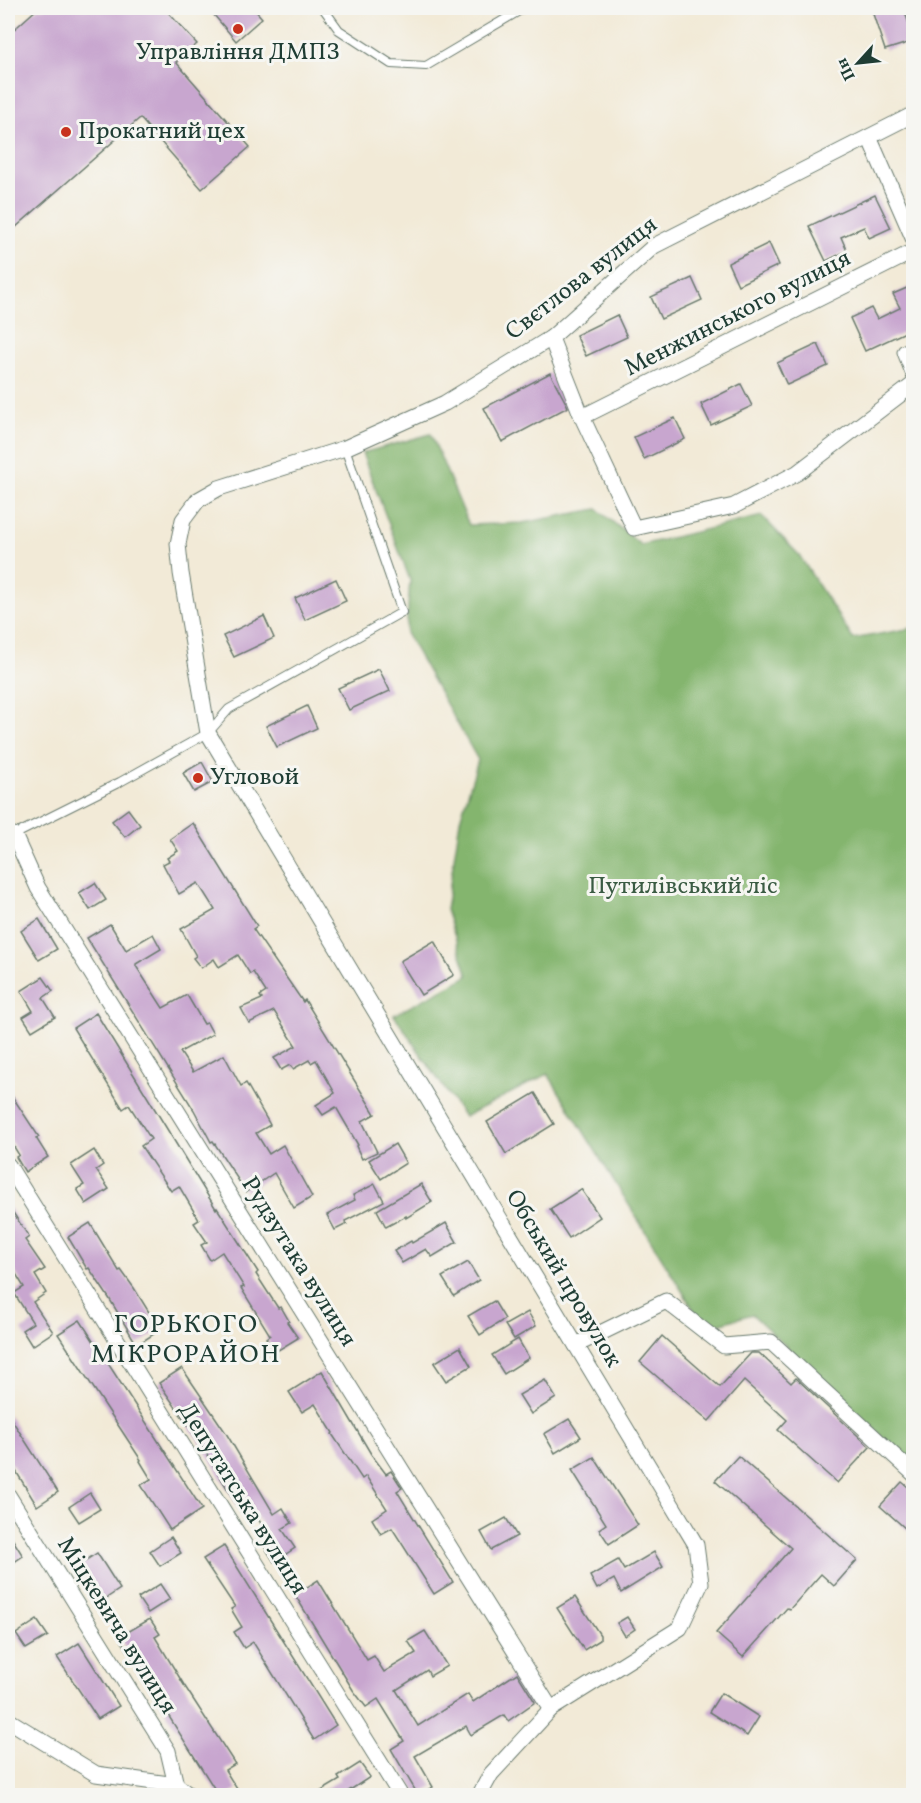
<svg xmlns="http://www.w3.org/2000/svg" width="921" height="1803" font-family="Vollkorn,serif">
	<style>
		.forest { fill: #84b56e; stroke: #527951; stroke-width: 1.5 }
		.building { fill: #c8a6cf }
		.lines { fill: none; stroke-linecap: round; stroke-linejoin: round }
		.service-casing { stroke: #697a6d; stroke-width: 10 }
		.minor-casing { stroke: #697a6d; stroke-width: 17 }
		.service { stroke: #fff; stroke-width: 8 }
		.minor { stroke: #fff; stroke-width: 15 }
		.poi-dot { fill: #c8321e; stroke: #f6f6f2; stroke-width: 2 }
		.labels { text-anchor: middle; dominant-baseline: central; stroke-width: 6; stroke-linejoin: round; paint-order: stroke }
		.poi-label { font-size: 24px; fill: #1f3d34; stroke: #f6f6f2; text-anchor: start }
		.street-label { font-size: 24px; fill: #1f3d34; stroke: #f6f6f2 }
		.park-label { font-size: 24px; fill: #3a5b43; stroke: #f6f6f2 }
		.neighbourhood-label { font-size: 26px; letter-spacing: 1.5px; fill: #1f3d34; stroke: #f6f6f2 }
	</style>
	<rect width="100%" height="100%" fill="#f6f6f2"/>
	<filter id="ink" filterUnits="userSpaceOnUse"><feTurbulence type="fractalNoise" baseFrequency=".0167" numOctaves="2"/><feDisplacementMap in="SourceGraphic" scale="12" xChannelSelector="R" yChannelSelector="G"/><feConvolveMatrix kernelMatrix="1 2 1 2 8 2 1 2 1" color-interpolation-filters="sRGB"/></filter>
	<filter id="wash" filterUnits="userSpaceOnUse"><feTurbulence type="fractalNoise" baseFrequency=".008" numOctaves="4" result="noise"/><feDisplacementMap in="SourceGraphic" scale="24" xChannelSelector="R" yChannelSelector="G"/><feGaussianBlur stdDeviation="1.35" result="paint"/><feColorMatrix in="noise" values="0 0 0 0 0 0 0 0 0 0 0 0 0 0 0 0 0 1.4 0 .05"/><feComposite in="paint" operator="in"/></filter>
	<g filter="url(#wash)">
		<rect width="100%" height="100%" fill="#f2ead7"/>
		<!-- forest -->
		<path class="forest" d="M 431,434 L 469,525 L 522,523 L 597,509 L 641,545 L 762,516 L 799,555 L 853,639 L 913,628 L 913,1466 L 752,1314 L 705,1328 L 548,1074 L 464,1117 L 394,1015 L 468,976 L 446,910 L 460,820 L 478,760 L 406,633 L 410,580 L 362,453 Z"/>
		<g id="blocks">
			<!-- building -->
			<g class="building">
				<path d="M 38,8 L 164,8 L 197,44 L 176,62 L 250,147 L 202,189 L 140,118 L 8,234 L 8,35 Z"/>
				<path d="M 208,8 L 253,8 L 262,18 L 236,41 Z"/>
				<path d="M 871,8 L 904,8 L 914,41 L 885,50 Z"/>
				<path d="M 875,195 L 891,228 L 869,238 L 864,227 L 841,237 L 847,251 L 826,261 L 809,226 Z"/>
				<path d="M 769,243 L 779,265 L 738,285 L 728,263 Z"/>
				<path d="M 692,278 L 702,300 L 661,319 L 651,297 Z"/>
				<path d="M 914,285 L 914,328 L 865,351 L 850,318 L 871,308 L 877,319 L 900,308 L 893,294 Z"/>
				<path d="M 617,315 L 627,337 L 586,356 L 576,335 Z"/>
				<path d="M 818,344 L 828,366 L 787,385 L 777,363 Z"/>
				<path d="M 550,373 L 568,407 L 502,442 L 484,408 Z"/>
				<path d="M 741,384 L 752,406 L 711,425 L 701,404 Z"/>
				<path d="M 675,418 L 685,439 L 644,459 L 634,437 Z"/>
				<path d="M 336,579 L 346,601 L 305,620 L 295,598 Z"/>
				<path d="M 264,616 L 274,638 L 234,657 L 223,636 Z"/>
				<path d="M 379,669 L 390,691 L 349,710 L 338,688 Z"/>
				<path d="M 307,706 L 317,728 L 277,747 L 266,726 Z"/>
				<path d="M 202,762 L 213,782 L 194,792 L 183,773 Z"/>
				<path d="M 128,809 L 140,825 L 125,837 L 112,821 Z"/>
				<path d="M 193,823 L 257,926 L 253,929 L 303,1002 L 305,1000 L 375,1114 L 362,1121 L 377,1152 L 362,1159 L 356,1146 L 358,1145 L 336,1107 L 323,1115 L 316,1105 L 335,1093 L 316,1060 L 311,1063 L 309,1060 L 293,1069 L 290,1065 L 281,1070 L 274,1058 L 296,1046 L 274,1011 L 249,1023 L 241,1008 L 262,999 L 260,996 L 266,992 L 253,972 L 250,974 L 238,955 L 219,967 L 214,959 L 201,968 L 193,958 L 196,956 L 181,929 L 215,910 L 198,883 L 179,894 L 163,864 L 169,861 L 167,858 L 178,851 L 170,839 Z"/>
				<path d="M 95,883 L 106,900 L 90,910 L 79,893 Z"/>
				<path d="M 39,919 L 57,949 L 39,960 L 21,931 Z"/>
				<path d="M 110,924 L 126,950 L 153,934 L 161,949 L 136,964 L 136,966 L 163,1008 L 187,995 L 204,1024 L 207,1023 L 213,1034 L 180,1052 L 193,1072 L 224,1055 L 241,1086 L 246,1083 L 270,1125 L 256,1133 L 269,1154 L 283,1145 L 312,1197 L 294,1208 L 274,1173 L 246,1192 L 213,1141 L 211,1142 L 194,1110 L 87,938 Z"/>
				<path d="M 434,941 L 454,975 L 421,995 L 400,961 Z"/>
				<path d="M 43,977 L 53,991 L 43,998 L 55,1017 L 32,1031 L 23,1017 L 33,1011 L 21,991 Z"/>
				<path d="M 96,1013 L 216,1209 L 217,1208 L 258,1272 L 256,1274 L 278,1308 L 281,1307 L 289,1321 L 287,1322 L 298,1338 L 275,1352 L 266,1338 L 270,1335 L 241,1288 L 244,1287 L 222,1252 L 210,1260 L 201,1245 L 207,1242 L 194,1223 L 199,1220 L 179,1186 L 171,1191 L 141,1146 L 151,1139 L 129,1105 L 123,1109 L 73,1028 Z"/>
				<path d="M 8,1090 L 39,1137 L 36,1138 L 48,1157 L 25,1172 L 16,1157 L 19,1155 L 8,1137 Z"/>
				<path d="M 535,1093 L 554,1124 L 506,1154 L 487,1122 Z"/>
				<path d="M 395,1144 L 406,1163 L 381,1179 L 369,1160 Z"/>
				<path d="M 94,1150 L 103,1165 L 96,1170 L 109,1189 L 86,1204 L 77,1189 L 84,1185 L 71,1165 Z"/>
				<path d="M 375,1184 L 384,1201 L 345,1221 L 347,1224 L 335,1230 L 327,1215 L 355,1200 L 353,1195 Z"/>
				<path d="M 421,1184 L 432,1202 L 406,1218 L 406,1216 L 386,1227 L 377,1210 Z"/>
				<path d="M 581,1189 L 600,1217 L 569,1238 L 550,1209 Z"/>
				<path d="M 8,1205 L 29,1237 L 25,1240 L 45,1269 L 35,1275 L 46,1293 L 33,1302 L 53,1332 L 32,1346 L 22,1330 L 33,1323 L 14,1293 L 24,1287 L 8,1261 Z"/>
				<path d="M 90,1223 L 119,1271 L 121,1270 L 134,1288 L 160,1330 L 137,1345 L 109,1298 L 89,1268 L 87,1269 L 68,1237 Z"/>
				<path d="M 446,1223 L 457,1242 L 432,1257 L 426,1249 L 402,1263 L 394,1251 L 411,1241 L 412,1243 Z"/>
				<path d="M 468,1262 L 479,1280 L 454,1296 L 442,1277 Z"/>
				<path d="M 494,1301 L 505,1319 L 480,1335 L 468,1316 Z"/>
				<path d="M 528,1312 L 536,1326 L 514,1339 L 505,1325 Z"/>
				<path d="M 80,1320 L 202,1509 L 170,1530 L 141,1485 L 151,1479 L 140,1461 L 141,1460 L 58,1334 Z"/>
				<path d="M 662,1336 L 720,1387 L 751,1353 L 759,1353 L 791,1383 L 796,1378 L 870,1447 L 837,1483 L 778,1430 L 787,1420 L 744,1381 L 709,1421 L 640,1362 Z"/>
				<path d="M 518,1339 L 529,1358 L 504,1374 L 492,1355 Z"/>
				<path d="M 460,1347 L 471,1366 L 446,1381 L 434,1363 Z"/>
				<path d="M 182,1368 L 226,1433 L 274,1514 L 283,1508 L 292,1523 L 282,1529 L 295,1548 L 274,1562 L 264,1546 L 272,1541 L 250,1506 L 241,1512 L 201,1444 L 159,1383 Z"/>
				<path d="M 322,1371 L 371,1454 L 386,1474 L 391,1471 L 402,1488 L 397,1491 L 453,1582 L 434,1594 L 392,1528 L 381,1534 L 372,1519 L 387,1509 L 366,1476 L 362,1479 L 332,1434 L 333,1433 L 315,1404 L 302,1412 L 289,1392 Z"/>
				<path d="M 545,1380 L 556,1398 L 531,1414 L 519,1395 Z"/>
				<path d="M 8,1414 L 58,1492 L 37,1506 L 8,1458 Z"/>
				<path d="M 569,1419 L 581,1437 L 555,1453 L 544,1434 Z"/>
				<path d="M 738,1456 L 857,1560 L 834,1586 L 821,1574 L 790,1609 L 787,1608 L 743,1657 L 716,1633 L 791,1548 L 715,1481 Z"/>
				<path d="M 594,1457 L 638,1525 L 609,1544 L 599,1529 L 606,1524 L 572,1470 Z"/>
				<path d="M 902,1482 L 914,1492 L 914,1536 L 880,1506 Z"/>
				<path d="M 90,1493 L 100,1509 L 79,1522 L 69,1507 Z"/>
				<path d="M 506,1518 L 517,1536 L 491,1550 L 481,1532 Z"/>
				<path d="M 8,1532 L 23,1556 L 8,1566 Z"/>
				<path d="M 171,1537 L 181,1553 L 160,1566 L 150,1551 Z"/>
				<path d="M 224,1546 L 336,1725 L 314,1740 L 253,1642 L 244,1648 L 234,1632 L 242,1627 L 231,1609 L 235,1607 L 203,1559 Z"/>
				<path d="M 654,1552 L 663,1567 L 621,1593 L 614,1579 L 597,1589 L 590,1576 L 618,1560 L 624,1570 Z"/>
				<path d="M 97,1553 L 120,1589 L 99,1603 L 76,1567 Z"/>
				<path d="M 318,1580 L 367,1660 L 374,1656 L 384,1672 L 416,1653 L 408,1641 L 425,1631 L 447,1666 L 430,1676 L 427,1670 L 396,1690 L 418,1726 L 468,1694 L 473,1702 L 517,1673 L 535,1702 L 508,1721 L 504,1715 L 471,1735 L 466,1726 L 415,1756 L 433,1787 L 418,1795 L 391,1749 L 404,1741 L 378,1699 L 366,1707 L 353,1690 L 295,1595 Z"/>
				<path d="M 160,1584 L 170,1599 L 148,1613 L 138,1598 Z"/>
				<path d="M 575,1597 L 600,1635 L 600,1640 L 584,1650 L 557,1608 Z"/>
				<path d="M 627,1617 L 635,1629 L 625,1636 L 617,1623 Z"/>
				<path d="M 150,1619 L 160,1634 L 155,1637 L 184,1685 L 235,1764 L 225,1770 L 237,1789 L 227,1796 L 219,1796 L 119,1637 Z"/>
				<path d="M 37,1620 L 48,1636 L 26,1649 L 16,1634 Z"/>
				<path d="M 79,1643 L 119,1706 L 98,1719 L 57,1657 Z"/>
				<path d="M 721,1693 L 759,1717 L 747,1736 L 709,1712 Z"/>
				<path d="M 360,1763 L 370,1777 L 341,1796 L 313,1796 L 340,1780 L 338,1777 Z"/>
			</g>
		</g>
	</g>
	<g filter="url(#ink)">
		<use href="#blocks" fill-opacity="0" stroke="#697a6d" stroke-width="1.5"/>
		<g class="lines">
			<!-- service casing -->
			<g class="service-casing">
				<g id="service">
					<path d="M 323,8 L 339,30 L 391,64 L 426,66 L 524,8"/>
					<path d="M 12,836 L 120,782 L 208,733 L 229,709 L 402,612 L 345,448"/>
				</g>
			</g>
			<!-- minor casing -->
			<g class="minor-casing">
				<g id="minor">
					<path d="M 869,137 L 914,240"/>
					<path d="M 551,338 L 582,417 L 634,528 L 734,506 L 797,473 L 914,384"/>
					<path d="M 914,348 L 905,352 L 914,375"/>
					<path d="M 582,417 L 914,251"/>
					<path d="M 14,835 L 38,888 L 551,1709"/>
					<path d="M 8,1165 L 401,1796"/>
					<path d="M 576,1345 L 666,1301 L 724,1346 L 771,1342 L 914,1474"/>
					<path d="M 8,1495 L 168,1751 L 176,1785"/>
					<path d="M 8,1720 L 96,1774 L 176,1785 L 190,1796"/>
					<path d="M 479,1796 L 491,1774 L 551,1709 L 680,1628 L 701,1583 L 696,1545 L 208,733 L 181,573 L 178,544 L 183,520 L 198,500 L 219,488 L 345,448 L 445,403 L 551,338 L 654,246 L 914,114"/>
				</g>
			</g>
			<!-- service -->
			<use href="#service" class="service"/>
			<!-- minor -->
			<use href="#minor" class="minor"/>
		</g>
	</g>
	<!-- markers -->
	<g class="poi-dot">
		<circle cx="238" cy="29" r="6"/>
		<circle cx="66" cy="132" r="6"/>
		<circle cx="198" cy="778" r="6"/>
	</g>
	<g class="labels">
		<!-- poi labels -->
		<g class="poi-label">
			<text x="238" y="53" text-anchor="middle">Управління ДМПЗ</text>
			<text x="78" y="132">Прокатний цех</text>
			<text x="210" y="778">Угловой</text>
		</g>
		<!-- street labels -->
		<g class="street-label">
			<text transform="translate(582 279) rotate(-38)">Свєтлова вулиця</text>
			<text transform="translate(738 314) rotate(-27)">Менжинського вулиця</text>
			<text transform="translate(298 1262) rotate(58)">Рудзутака вулиця</text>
			<text transform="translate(563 1279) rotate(59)">Обський провулок</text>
			<text transform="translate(242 1499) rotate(58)">Депутатська вулиця</text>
			<text transform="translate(116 1626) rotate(58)">Міцкевича вулиця</text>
		</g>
		<!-- park labels -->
		<g class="park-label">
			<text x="683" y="887">Путилівський ліс</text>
		</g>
		<!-- neighbourhood labels -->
		<g class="neighbourhood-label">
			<text x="186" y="1325">ГОРЬКОГО<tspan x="186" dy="30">МІКРОРАЙОН</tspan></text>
		</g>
	</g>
	<!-- margin -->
	<rect width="921" height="1803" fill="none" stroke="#f6f6f2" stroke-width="30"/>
	<!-- north arrow -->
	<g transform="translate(858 63) rotate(243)" stroke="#f6f6f2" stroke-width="4.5" paint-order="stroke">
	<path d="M0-4.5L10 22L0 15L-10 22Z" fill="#1f3d34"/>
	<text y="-9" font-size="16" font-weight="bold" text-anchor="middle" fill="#1f3d34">Пн</text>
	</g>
</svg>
